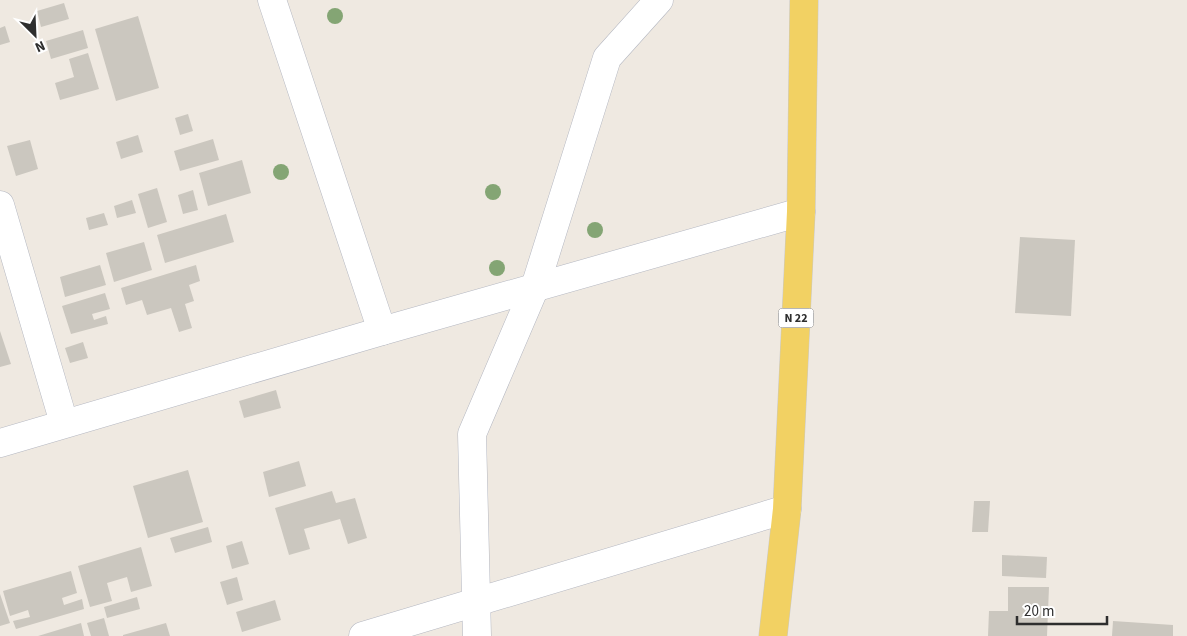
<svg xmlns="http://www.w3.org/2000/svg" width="1187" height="636" font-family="'Source Sans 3',sans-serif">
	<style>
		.building { fill: #cbc7bf }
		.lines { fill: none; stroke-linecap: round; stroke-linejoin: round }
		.minor-casing { stroke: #b4b7c1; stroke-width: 29 }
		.major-casing { stroke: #c9c9c9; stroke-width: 29 }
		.minor { stroke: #fff; stroke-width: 28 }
		.major { stroke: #f2d163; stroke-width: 28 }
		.tree { fill: #84a574 }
		.labels { text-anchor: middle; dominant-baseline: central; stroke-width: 5; stroke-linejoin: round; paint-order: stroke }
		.shield { fill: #fff; stroke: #6d6d6d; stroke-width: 1 }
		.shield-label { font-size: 12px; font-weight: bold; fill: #2e2e2e }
	</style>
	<rect width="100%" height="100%" fill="#efe9e1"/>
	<!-- building -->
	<g class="building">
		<path d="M 64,3 L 69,19 L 41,27 L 37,11 Z"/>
		<path d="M 138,16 L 159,88 L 116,101 L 95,29 Z"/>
		<path d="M 5,26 L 10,42 L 0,45 L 0,28 Z"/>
		<path d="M 83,30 L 88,48 L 51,59 L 46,41 Z"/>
		<path d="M 88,53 L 99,89 L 60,100 L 55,83 L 74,77 L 69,59 Z"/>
		<path d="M 188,114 L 193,131 L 180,135 L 175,118 Z"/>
		<path d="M 138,135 L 143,152 L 121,159 L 116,142 Z"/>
		<path d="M 213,139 L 219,160 L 180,171 L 174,151 Z"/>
		<path d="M 30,140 L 38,169 L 16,176 L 7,146 Z"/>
		<path d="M 242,160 L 251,193 L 208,206 L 199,173 Z"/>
		<path d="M 157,188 L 167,222 L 148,228 L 138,194 Z"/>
		<path d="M 193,190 L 198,210 L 183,214 L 178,195 Z"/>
		<path d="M 132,200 L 136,213 L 117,218 L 114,206 Z"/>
		<path d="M 104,213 L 108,225 L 89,230 L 86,218 Z"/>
		<path d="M 226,214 L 234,242 L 165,263 L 157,235 Z"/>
		<path d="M 1020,237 L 1075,240 L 1071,316 L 1015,313 Z"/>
		<path d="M 144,242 L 152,270 L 114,282 L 106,253 Z"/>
		<path d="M 100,265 L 106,285 L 65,297 L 60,277 Z"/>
		<path d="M 196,265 L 200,281 L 189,285 L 194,301 L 185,304 L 192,328 L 179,332 L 171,308 L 147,315 L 142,300 L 126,305 L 121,288 Z"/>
		<path d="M 105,293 L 110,309 L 92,314 L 94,320 L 106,316 L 108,324 L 71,334 L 62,306 Z"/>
		<path d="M 0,331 L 11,364 L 0,367 Z"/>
		<path d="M 83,342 L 88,358 L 70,363 L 65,348 Z"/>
		<path d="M 276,390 L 281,408 L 244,418 L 239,401 Z"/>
		<path d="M 299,461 L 306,486 L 269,497 L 263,472 Z"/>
		<path d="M 188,470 L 203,522 L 148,538 L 133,486 Z"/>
		<path d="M 332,491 L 336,503 L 355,498 L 367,538 L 348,544 L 340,519 L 304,529 L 310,549 L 289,555 L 275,508 Z"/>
		<path d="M 974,501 L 990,501 L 988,532 L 972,532 Z"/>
		<path d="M 208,527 L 212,542 L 175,553 L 170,538 Z"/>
		<path d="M 242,541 L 249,564 L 232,569 L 226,546 Z"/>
		<path d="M 141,547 L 152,586 L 131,592 L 127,577 L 107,583 L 112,601 L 90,607 L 78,566 Z"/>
		<path d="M 1002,555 L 1047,557 L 1046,578 L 1002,576 Z"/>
		<path d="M 71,571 L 77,593 L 62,598 L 64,605 L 82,599 L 84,609 L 16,629 L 13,621 L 30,617 L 28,610 L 10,616 L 3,591 Z"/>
		<path d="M 237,577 L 243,600 L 227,605 L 220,582 Z"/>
		<path d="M 1008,587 L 1049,587 L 1047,636 L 988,636 L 989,611 L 1008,611 Z"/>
		<path d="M 0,594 L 10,623 L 0,626 Z"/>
		<path d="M 137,597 L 140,609 L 107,618 L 104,607 Z"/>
		<path d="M 275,600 L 281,620 L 242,632 L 236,612 Z"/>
		<path d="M 104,618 L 109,636 L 91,636 L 87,623 Z"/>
		<path d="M 1113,621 L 1173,625 L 1173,636 L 1112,636 Z"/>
		<path d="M 81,623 L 84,636 L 38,636 Z"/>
		<path d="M 166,623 L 170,636 L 123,636 L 123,635 Z"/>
	</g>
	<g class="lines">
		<!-- minor casing -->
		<g class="minor-casing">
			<g id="minor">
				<path d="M 272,0 L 382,331"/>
				<path d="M 0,205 L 64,423"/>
				<path d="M 0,443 L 382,331 L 801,212"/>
				<path d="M 363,636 L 787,509"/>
				<path d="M 477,636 L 472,434 L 535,287 L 607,58 L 659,0"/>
			</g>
		</g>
		<!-- major casing -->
		<g class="major-casing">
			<path id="major" d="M 773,636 L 787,509 L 801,212 L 804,0"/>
		</g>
		<!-- minor -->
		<use href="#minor" class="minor"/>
		<!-- major -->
		<use href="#major" class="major"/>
	</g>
	<!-- trees -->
	<g class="tree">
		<circle cx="335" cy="16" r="8"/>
		<circle cx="281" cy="172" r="8"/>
		<circle cx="493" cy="192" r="8"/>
		<circle cx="595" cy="230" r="8"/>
		<circle cx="497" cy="268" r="8"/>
	</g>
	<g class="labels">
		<!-- shield labels -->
		<rect class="shield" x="778.5" y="308.5" width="35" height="19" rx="4"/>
		<g class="shield-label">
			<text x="796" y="318">N 22</text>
		</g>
	</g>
	<!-- north arrow -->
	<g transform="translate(35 35) rotate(156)" stroke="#ffffff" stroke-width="4" paint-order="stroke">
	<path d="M0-4L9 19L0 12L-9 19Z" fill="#2e2e2e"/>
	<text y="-8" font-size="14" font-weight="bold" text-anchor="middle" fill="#2e2e2e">N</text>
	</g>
	<!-- scale -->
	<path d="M1017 616v8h90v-8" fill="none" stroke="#2e2e2e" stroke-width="2.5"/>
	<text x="1024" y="616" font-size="15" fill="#2e2e2e" stroke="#ffffff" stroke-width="4" paint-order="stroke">20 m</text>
</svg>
